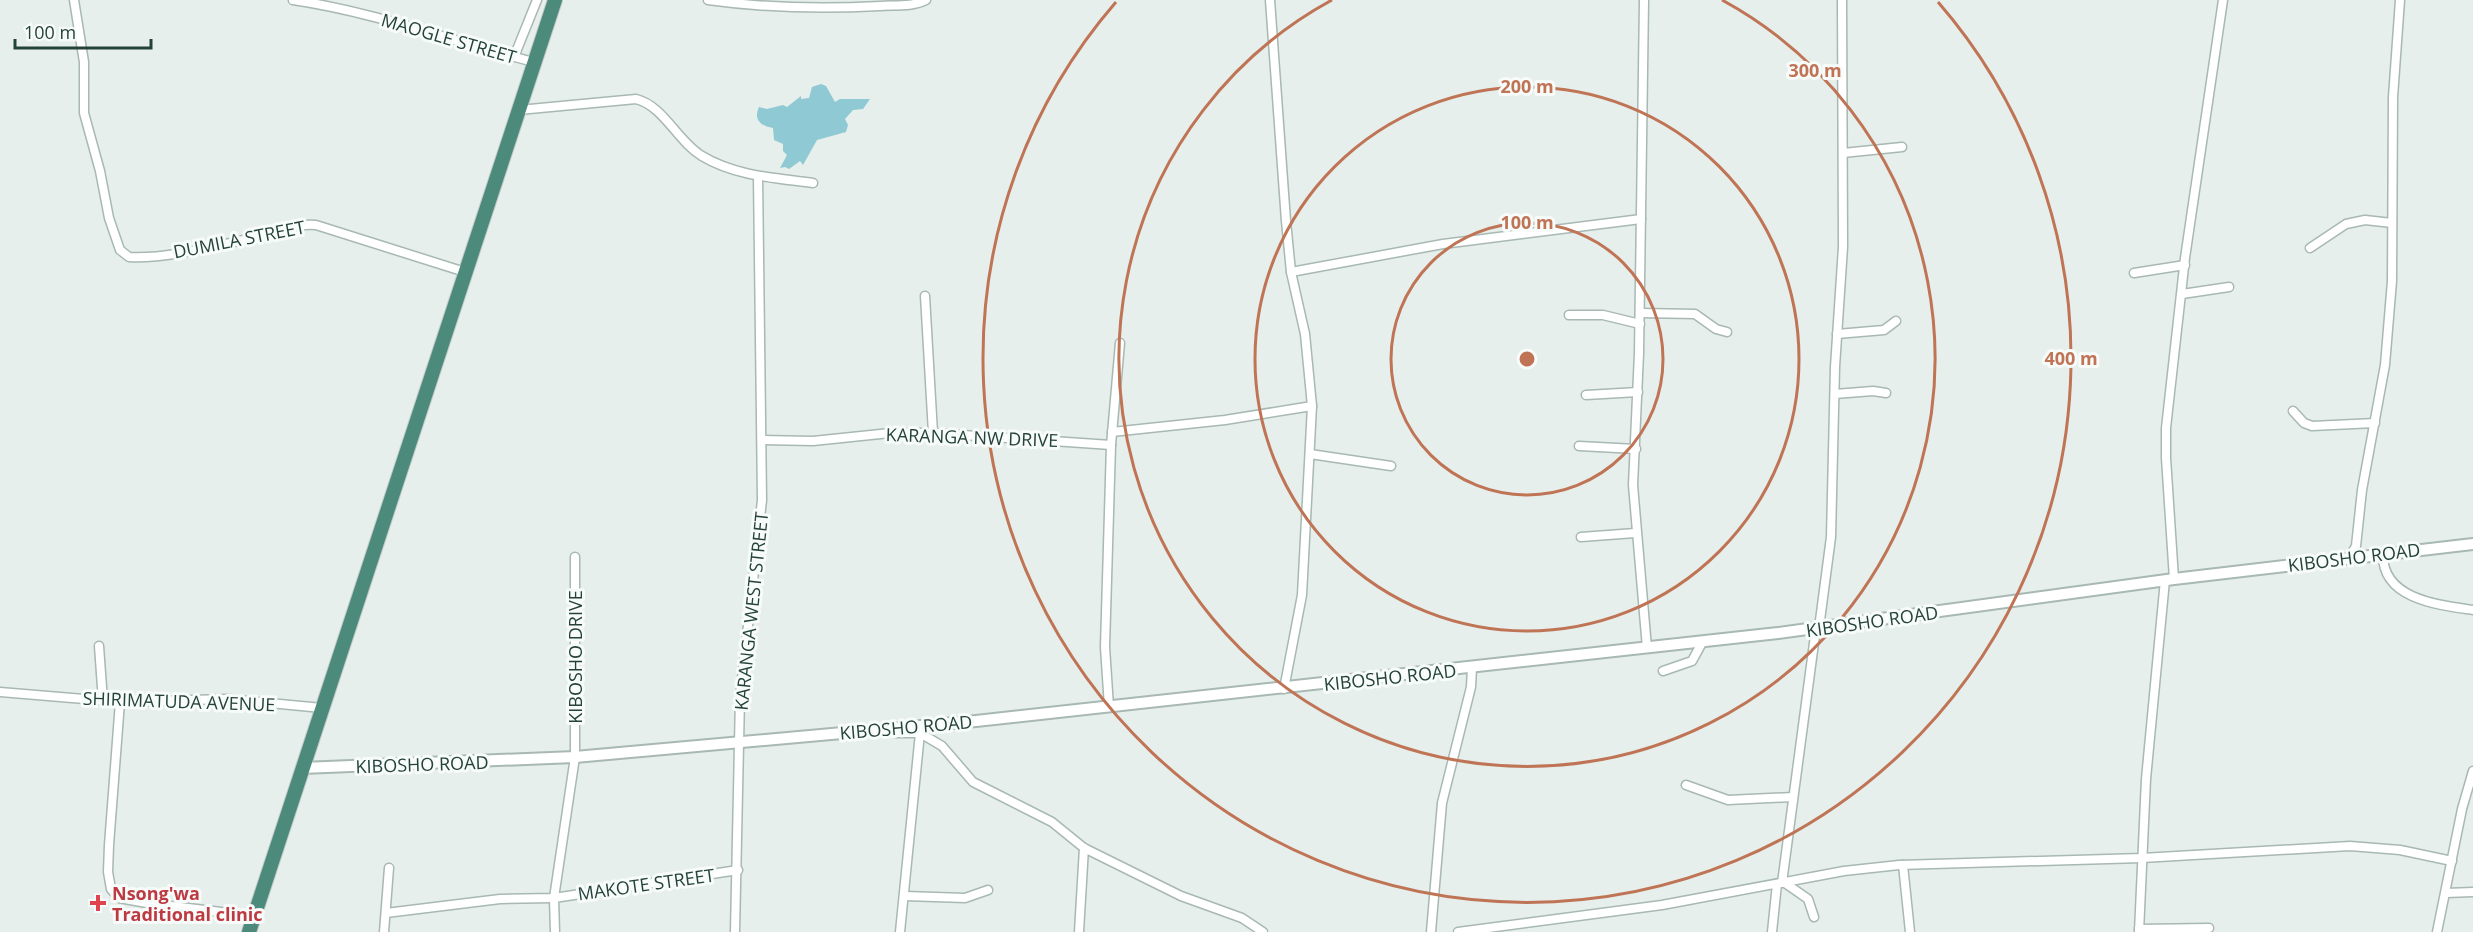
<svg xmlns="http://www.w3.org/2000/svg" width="2473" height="932" font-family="'Open Sans',sans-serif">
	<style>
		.water { fill: #8ec9d4 }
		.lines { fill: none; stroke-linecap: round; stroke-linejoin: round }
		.minor-casing { stroke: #a8b8b2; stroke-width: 11 }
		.tertiary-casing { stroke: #a8b8b2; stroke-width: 14 }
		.trunk-casing { stroke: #c2cac8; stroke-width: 16 }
		.minor { stroke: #fff; stroke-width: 8 }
		.tertiary { stroke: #fff; stroke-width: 10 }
		.trunk { stroke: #4c8a7c; stroke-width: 14 }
		.ring { fill: none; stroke: #c07456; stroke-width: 3 }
		.health-dot { fill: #e0444e; stroke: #f7fbf9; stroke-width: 2 }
		.labels { text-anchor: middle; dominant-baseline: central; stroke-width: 6; stroke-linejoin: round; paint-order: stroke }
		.street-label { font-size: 18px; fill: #24423a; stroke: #f7fbf9 }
		.health-label { font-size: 18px; font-weight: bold; fill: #be3a42; stroke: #f7fbf9; text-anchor: start }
		.centre { fill: #c07456; stroke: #f7fbf9; stroke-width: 3 }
		.ring-label { font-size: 18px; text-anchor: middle; font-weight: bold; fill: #c07456; stroke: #f7fbf9; stroke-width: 6; stroke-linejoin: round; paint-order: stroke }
	</style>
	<rect width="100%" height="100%" fill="#e6efeb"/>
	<!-- water -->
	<path class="water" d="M 821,84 L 826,86 L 835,102 L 840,99 L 870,99 L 863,109 L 853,110 L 845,119 L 848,125 L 846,132 L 817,140 L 803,165 L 800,161 L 789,169 L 785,167 L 780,168 L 787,155 L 783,151 L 783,144 L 774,140 L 773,128 C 761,126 753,120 759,107 L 767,109 L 783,105 L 787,107 L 801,96 L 801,99 L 809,98 L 812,87 Z"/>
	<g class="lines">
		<!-- minor casing -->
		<g class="minor-casing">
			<g id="minor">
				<path d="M 74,0 L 84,62 L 84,113 L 100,171 L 109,218 L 120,250 L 129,257 C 162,259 207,248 239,241 C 265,235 289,223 316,225 L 465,272"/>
				<path d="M 293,0 C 375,12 454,42 534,62"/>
				<path d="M 708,0 C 765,8 822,9 880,6 C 894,5 913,7 926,0"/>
				<path d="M 1270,0 L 1286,221 L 1291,272 L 1305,334 L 1312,406 L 1302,595 L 1284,689"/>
				<path d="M 1644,0 L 1639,353 L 1633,485 L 1647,648"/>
				<path d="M 514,57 L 537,0"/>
				<path d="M 519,110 L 636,99 C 664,106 677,141 702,156 C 735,176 776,178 813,183"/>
				<path d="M 1843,153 L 1902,147"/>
				<path d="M 2310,248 L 2346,224 L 2365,220 L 2392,223"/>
				<path d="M 1291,272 L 1443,244 L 1641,219"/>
				<path d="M 2134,273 L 2185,265"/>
				<path d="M 2182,294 L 2229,287"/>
				<path d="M 925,296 L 933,433"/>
				<path d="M 1640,313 L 1695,314 L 1716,329 L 1727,332"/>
				<path d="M 1569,315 L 1603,315 L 1640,324"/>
				<path d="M 1837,334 L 1884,330 L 1896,321"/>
				<path d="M 1835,394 L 1873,391 L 1886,393"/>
				<path d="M 1586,395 L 1638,392"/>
				<path d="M 2293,411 L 2304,423 L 2312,426 L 2375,423"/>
				<path d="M 1112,432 L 1225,420 L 1312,406"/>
				<path d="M 762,440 L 813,441 L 890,433 L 933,433 L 1111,445"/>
				<path d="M 1579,446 L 1636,449"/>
				<path d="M 1310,454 L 1391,466"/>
				<path d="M 1581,537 L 1635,533"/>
				<path d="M 2383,554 C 2382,599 2438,605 2473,610"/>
				<path d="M 2349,558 L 2356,546 L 2362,490 L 2385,365 L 2392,281 L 2393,97 L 2400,0"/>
				<path d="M 2174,579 L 2166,458 L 2166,428 L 2185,258 L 2223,0"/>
				<path d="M 1819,628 L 1831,537 L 1835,367 L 1843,247 L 1842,0"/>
				<path d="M 99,646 L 103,701"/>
				<path d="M 1663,671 L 1692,661 L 1703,641"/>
				<path d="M 0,692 L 120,702 L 227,699 L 322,708"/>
				<path d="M 120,702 L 109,845 L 108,872 L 111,889 L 119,898 L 147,903 L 254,916"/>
				<path d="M 1109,707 L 1105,647 L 1111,445 L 1120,343"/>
				<path d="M 896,733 L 920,733 L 900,932"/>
				<path d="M 920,733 L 942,746 L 973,782 L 1052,822 L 1084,848 L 1181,896 L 1242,918 L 1263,932"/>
				<path d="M 1686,785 L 1728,800 L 1793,797"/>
				<path d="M 1903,865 L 1910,932"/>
				<path d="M 1782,883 L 1816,628"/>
				<path d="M 1785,883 L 1808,899 L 1814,917"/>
				<path d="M 2446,893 L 2473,892"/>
				<path d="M 905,896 L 965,898 L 988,890"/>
				<path d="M 386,913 L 500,899 L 554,898 L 575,757 L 575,557"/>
				<path d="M 2139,929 L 2209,928"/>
				<path d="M 384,932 L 389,868"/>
				<path d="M 555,932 L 554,898 L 738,870"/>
				<path d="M 735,932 L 740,697 L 762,500 L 758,176"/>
				<path d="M 1079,932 L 1084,848"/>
				<path d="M 1431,932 L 1442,803 L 1471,687 L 1472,667"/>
				<path d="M 1458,932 L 1662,905 L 1844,871 L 1899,865 L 2142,858 L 2350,846 L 2400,850 L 2452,861"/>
				<path d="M 1772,932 L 1777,884"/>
				<path d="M 2139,932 L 2146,779 L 2165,580"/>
				<path d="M 2437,932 L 2462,809 L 2473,771"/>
			</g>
		</g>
		<!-- tertiary casing -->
		<g class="tertiary-casing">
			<path id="tertiary" d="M 302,768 L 575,757 L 976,721 L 1778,633 L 2174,579 L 2473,544"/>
		</g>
		<!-- trunk casing -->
		<g class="trunk-casing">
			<path id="trunk" d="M 249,932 L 555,0"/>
		</g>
		<!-- minor -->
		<use href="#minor" class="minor"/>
		<!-- tertiary -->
		<use href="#tertiary" class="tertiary"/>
		<!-- trunk -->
		<use href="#trunk" class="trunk"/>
	</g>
	<!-- distance rings -->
	<g class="ring">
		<circle cx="1527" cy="359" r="136"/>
		<circle cx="1527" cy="359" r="272"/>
		<path d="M1722 0A408 408 0 1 1 1332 0"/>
		<path d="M1938 2A544 544 0 1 1 1116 2"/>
	</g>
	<!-- markers -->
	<path class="health-dot" d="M95 894h6v6h6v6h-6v6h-6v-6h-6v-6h6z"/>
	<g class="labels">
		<!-- street labels -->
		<g class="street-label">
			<text transform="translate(449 38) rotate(16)">MAOGLE STREET</text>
			<text transform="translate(239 239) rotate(-11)">DUMILA STREET</text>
			<text transform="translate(972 437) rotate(2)">KARANGA NW DRIVE</text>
			<text transform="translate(2354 557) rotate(-7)">KIBOSHO ROAD</text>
			<text transform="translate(751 611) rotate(-84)">KARANGA WEST STREET</text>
			<text transform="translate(1872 621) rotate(-8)">KIBOSHO ROAD</text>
			<text transform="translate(575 657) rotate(-90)">KIBOSHO DRIVE</text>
			<text transform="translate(1390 677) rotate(-6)">KIBOSHO ROAD</text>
			<text transform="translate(179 701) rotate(2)">SHIRIMATUDA AVENUE</text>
			<text transform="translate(906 727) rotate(-5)">KIBOSHO ROAD</text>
			<text transform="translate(422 764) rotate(-2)">KIBOSHO ROAD</text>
			<text transform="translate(646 884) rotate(-8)">MAKOTE STREET</text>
		</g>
		<!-- health labels -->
		<g class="health-label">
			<text x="112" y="893">Nsong'wa<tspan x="112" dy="21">Traditional clinic</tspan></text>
		</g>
	</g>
	<circle cx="1527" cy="359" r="9" class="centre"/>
	<g class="ring-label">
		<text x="1815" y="77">300 m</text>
		<text x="1527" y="93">200 m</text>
		<text x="1527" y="229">100 m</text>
		<text x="2071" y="365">400 m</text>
	</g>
	<!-- scale -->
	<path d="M15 39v9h136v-9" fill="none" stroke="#24423a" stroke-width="3"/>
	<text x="24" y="39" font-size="18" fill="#24423a" stroke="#f7fbf9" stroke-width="4.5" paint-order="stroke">100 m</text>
</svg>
